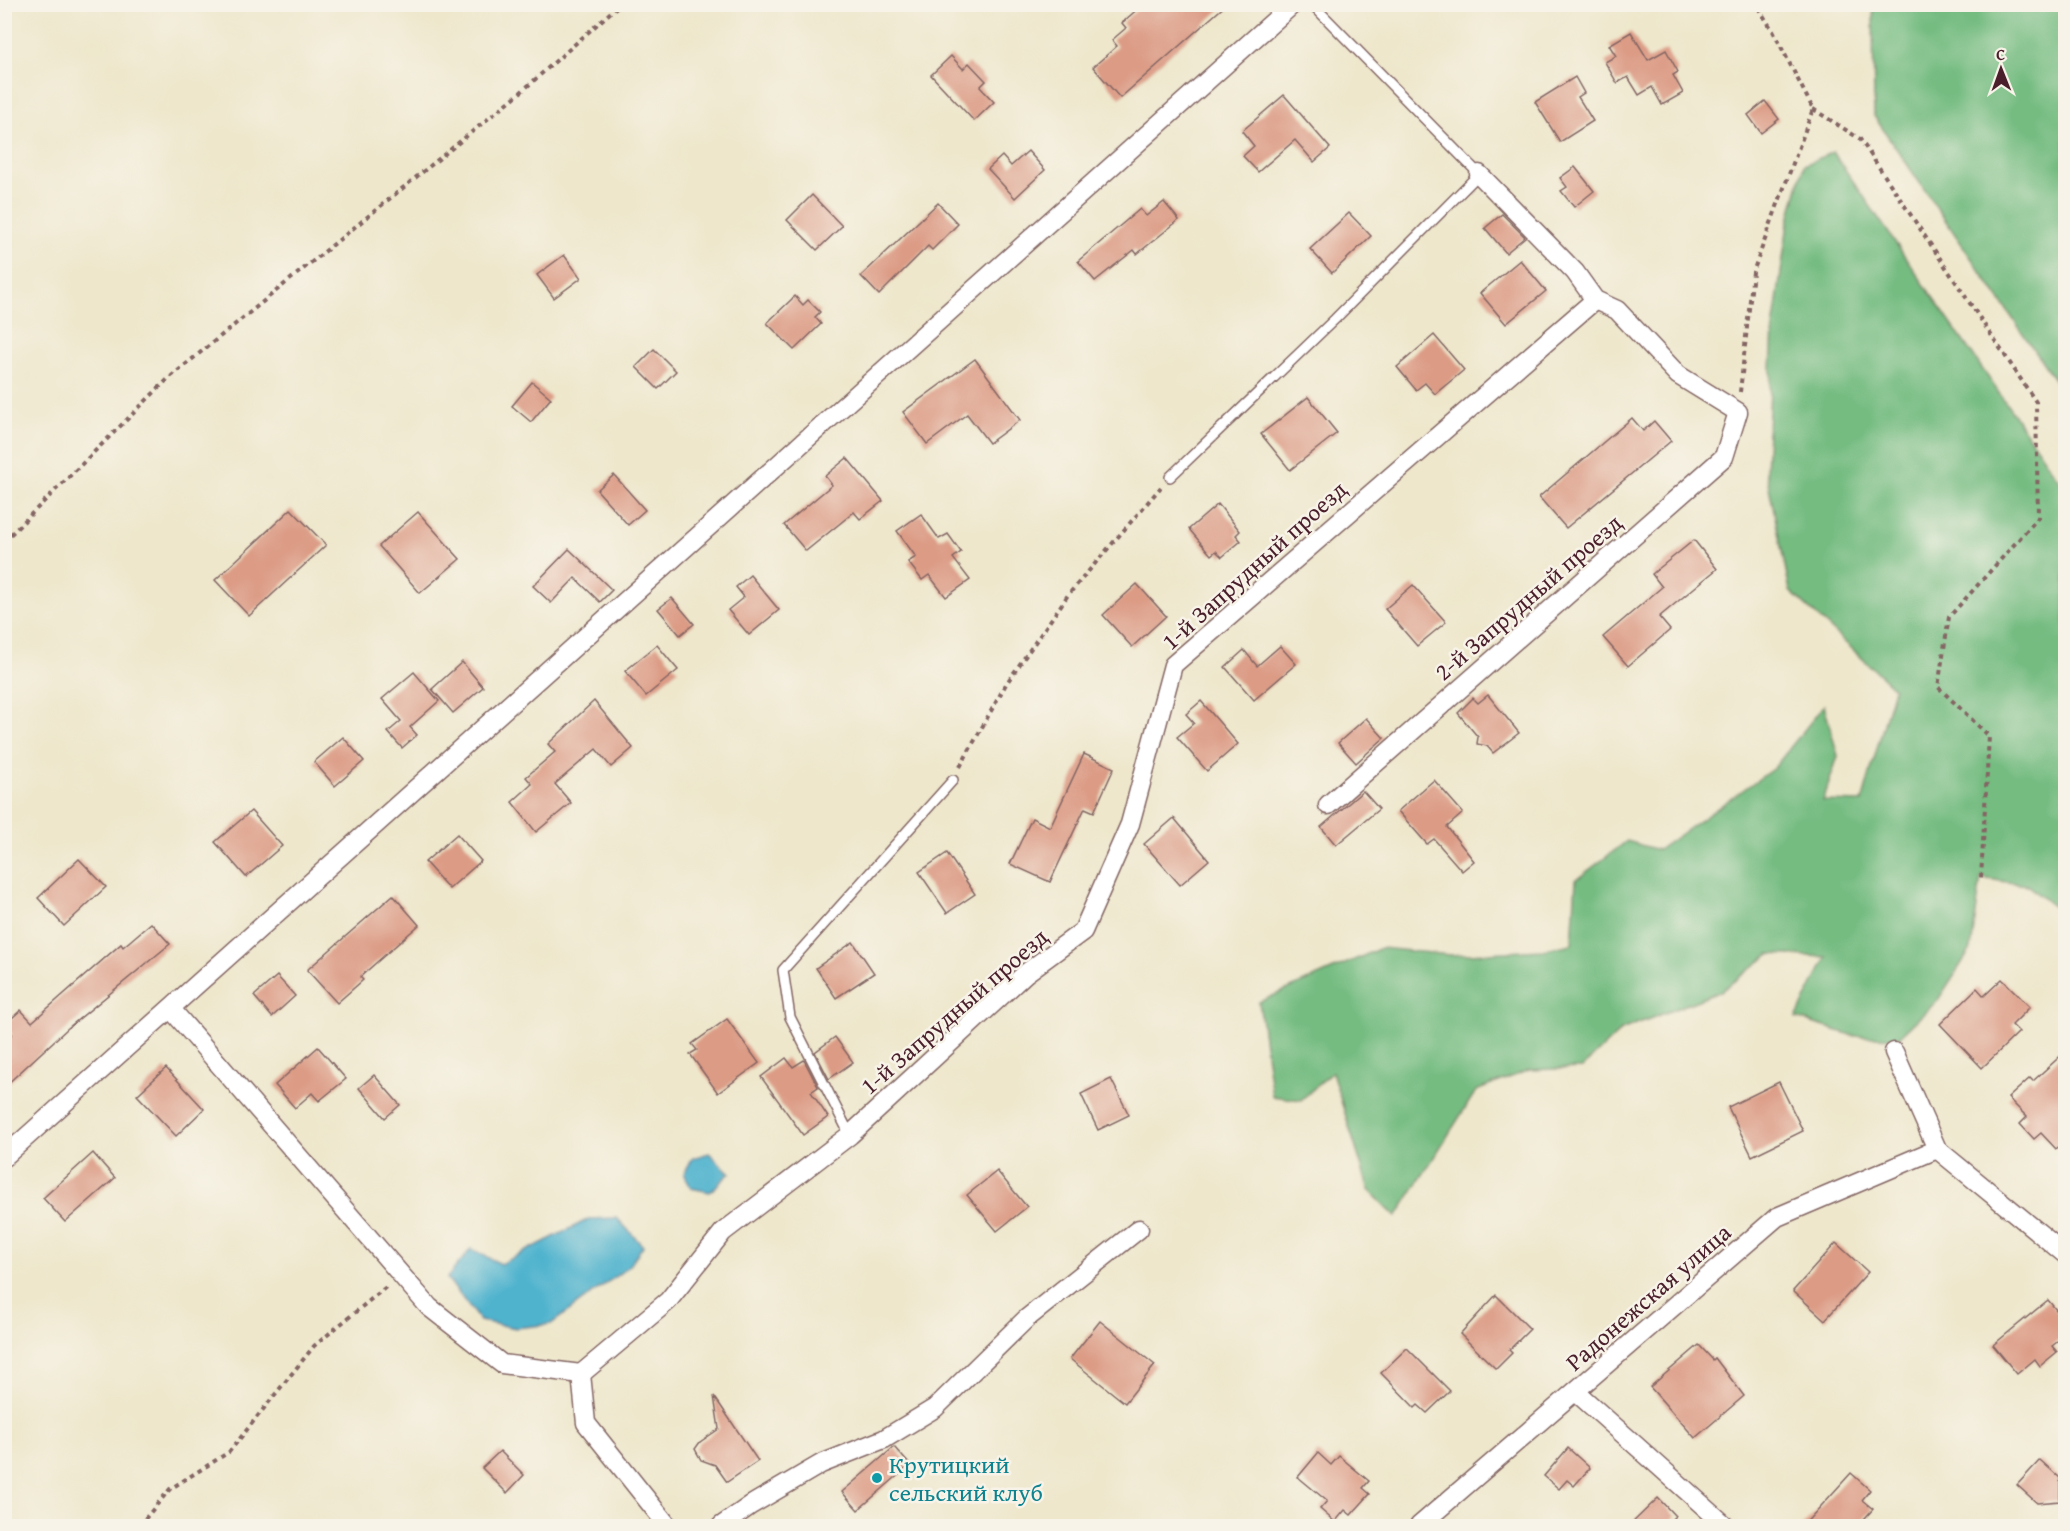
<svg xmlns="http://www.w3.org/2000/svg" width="2070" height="1531" font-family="'Gentium Book Plus',serif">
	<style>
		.forest { fill: #75bc81; stroke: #606e56; stroke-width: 1.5 }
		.water { fill: #4fb3ce; stroke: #4c697c; stroke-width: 1.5 }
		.building { fill: #dc9b85 }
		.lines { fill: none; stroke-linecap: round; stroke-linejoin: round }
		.service-casing { stroke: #836563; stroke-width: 12 }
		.minor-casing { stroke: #836563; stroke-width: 21 }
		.path { stroke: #836563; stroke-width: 4; stroke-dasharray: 4.5 4.5; stroke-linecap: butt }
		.service { stroke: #fff; stroke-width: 9 }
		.minor { stroke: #fff; stroke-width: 18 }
		.culture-dot { fill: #0f9aa8; stroke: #f7f3e8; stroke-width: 2 }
		.labels { text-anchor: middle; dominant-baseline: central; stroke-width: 5; stroke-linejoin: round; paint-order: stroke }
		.street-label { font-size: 24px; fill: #4a1f2b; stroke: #f7f3e8 }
		.culture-label { font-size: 24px; fill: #0d838f; stroke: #f7f3e8; text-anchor: start }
	</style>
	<rect width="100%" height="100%" fill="#f7f3e8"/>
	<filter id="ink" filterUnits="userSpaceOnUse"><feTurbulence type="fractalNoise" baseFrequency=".0167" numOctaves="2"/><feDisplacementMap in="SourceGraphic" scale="12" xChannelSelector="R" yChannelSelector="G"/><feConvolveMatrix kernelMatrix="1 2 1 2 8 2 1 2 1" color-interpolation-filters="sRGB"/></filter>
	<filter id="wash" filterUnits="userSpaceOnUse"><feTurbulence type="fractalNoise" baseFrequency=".008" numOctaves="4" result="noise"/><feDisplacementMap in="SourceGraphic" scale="24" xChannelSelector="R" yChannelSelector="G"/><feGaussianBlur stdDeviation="1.35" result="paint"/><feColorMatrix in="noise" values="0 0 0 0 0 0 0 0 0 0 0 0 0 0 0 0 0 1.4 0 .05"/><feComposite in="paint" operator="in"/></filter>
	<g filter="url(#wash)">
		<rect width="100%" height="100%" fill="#eee7cc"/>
		<!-- forest -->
		<g class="forest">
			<path d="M 1873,5 L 2065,5 L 2065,395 L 1874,116 Z"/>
			<path d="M 1833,152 L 2065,489 L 2065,916 L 2027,885 L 1981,878 L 1971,949 L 1938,1000 L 1898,1038 L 1854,1036 L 1796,1018 L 1827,957 L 1770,954 L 1721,991 L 1621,1030 L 1582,1068 L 1529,1070 L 1476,1091 L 1396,1217 L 1369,1190 L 1332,1072 L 1301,1100 L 1272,1096 L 1259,1002 L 1381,948 L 1450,955 L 1543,950 L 1572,944 L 1576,880 L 1627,841 L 1658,850 L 1774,768 L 1824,705 L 1838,756 L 1823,801 L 1862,802 L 1894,688 L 1790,591 L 1766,472 L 1773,329 L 1788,223 L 1804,165 Z"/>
		</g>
		<!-- water -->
		<g class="water">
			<path d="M 709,1153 L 730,1173 L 710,1192 L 691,1188 L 684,1173 L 693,1158 Z"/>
			<path d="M 617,1218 L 643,1246 L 628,1267 L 551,1324 L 516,1328 L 480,1321 L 447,1278 L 471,1249 L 501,1264 L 589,1219 Z"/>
		</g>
		<g id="blocks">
			<!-- building -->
			<g class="building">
				<path d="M 1143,4 L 1227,4 L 1120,98 L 1093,67 L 1117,46 L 1112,40 L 1126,28 L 1122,23 Z"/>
				<path d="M 1631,32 L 1648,60 L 1666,50 L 1678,72 L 1673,75 L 1683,93 L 1662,105 L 1652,87 L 1639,95 L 1628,77 L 1617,83 L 1605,62 L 1616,56 L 1609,45 Z"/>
				<path d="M 951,56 L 963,69 L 969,63 L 986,81 L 980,87 L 994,102 L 974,121 L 931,75 Z"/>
				<path d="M 1575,77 L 1584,93 L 1578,97 L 1593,121 L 1560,142 L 1535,102 Z"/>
				<path d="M 1284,95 L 1330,148 L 1314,162 L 1295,140 L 1258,172 L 1243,156 L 1254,146 L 1242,131 Z"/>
				<path d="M 1765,101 L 1779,119 L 1761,133 L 1748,115 Z"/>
				<path d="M 1028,151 L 1045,170 L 1015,198 L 988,169 L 1002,156 L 1011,166 Z"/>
				<path d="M 1575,167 L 1594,191 L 1574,207 L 1561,191 L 1567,187 L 1560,178 Z"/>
				<path d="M 812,195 L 842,226 L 817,250 L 787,220 Z"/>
				<path d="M 1164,202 L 1179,220 L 1137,254 L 1134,250 L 1095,281 L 1078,261 L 1140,209 L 1146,216 Z"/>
				<path d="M 938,203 L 958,224 L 932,250 L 928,246 L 879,295 L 861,276 Z"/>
				<path d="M 1349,213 L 1371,236 L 1332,273 L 1310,249 Z"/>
				<path d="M 1502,214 L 1525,237 L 1506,253 L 1485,228 Z"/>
				<path d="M 564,255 L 581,278 L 554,298 L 537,275 Z"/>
				<path d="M 1520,260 L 1546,291 L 1506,324 L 1480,293 Z"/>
				<path d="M 795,296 L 803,305 L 808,300 L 820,312 L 815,317 L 821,324 L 794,350 L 767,323 Z"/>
				<path d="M 1434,335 L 1464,370 L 1435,394 L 1425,383 L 1416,390 L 1397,367 Z"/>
				<path d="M 654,349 L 676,371 L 658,389 L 636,367 Z"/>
				<path d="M 975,359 L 1020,420 L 989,443 L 967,414 L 927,444 L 903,412 Z"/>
				<path d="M 532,382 L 551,398 L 531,422 L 512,406 Z"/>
				<path d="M 1308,397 L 1337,433 L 1290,470 L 1261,434 Z"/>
				<path d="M 1632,418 L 1643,431 L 1654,421 L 1671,441 L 1566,528 L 1539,497 Z"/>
				<path d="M 847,458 L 883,501 L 860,519 L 854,512 L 806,551 L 784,525 L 832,485 L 825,476 Z"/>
				<path d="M 614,475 L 645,510 L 628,525 L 597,490 Z"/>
				<path d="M 1218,504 L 1240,531 L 1236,535 L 1241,541 L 1222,557 L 1216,551 L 1211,555 L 1189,529 Z"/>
				<path d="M 291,509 L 326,545 L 249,616 L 215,580 Z"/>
				<path d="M 418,512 L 460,559 L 420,593 L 379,546 Z"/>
				<path d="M 921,514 L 939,539 L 948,534 L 961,552 L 953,558 L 970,580 L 946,597 L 929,575 L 922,580 L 908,562 L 916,557 L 897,531 Z"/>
				<path d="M 1694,540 L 1717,569 L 1659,617 L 1670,630 L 1628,666 L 1603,637 L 1662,587 L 1652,574 Z"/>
				<path d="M 569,549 L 612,590 L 600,602 L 575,578 L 551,603 L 533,586 Z"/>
				<path d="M 750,575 L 779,610 L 749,635 L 728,610 L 744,597 L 736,587 Z"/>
				<path d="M 1137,584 L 1166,616 L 1132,647 L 1103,615 Z"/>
				<path d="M 1413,585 L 1446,622 L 1417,646 L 1385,609 Z"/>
				<path d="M 672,598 L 694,624 L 680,635 L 658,609 Z"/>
				<path d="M 657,645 L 678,670 L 646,696 L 625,671 Z"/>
				<path d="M 1280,646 L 1296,664 L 1254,700 L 1225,667 L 1244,650 L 1257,666 Z"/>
				<path d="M 462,662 L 483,687 L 453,713 L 432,689 Z"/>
				<path d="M 414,672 L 439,701 L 410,727 L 417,735 L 402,748 L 388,732 L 401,721 L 382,699 Z"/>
				<path d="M 1488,695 L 1519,733 L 1493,753 L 1487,746 L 1477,744 L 1478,737 L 1458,713 L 1473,698 L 1478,703 Z"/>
				<path d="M 594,701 L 633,748 L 611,767 L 596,749 L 555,784 L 571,803 L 536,832 L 512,802 L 532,784 L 526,777 L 555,752 L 548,744 Z"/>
				<path d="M 1201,701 L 1238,744 L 1207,771 L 1177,737 L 1194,723 L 1186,714 Z"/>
				<path d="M 1366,718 L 1384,738 L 1356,763 L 1338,743 Z"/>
				<path d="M 343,737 L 364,761 L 335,786 L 314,762 Z"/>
				<path d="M 1084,754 L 1114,768 L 1094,812 L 1085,808 L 1050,882 L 1010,864 L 1032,818 L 1050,827 Z"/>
				<path d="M 1434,780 L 1463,813 L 1447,827 L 1474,861 L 1462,871 L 1434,839 L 1427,844 L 1398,811 Z"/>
				<path d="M 1363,791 L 1379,809 L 1336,845 L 1321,827 Z"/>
				<path d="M 251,811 L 282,846 L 246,877 L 215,842 Z"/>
				<path d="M 1174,818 L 1209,860 L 1180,885 L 1144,844 Z"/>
				<path d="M 457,834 L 481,861 L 449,889 L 425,862 Z"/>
				<path d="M 947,853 L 975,894 L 947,913 L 919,872 Z"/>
				<path d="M 79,859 L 106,887 L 64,926 L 38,898 Z"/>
				<path d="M 393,895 L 419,925 L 360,977 L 363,980 L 337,1003 L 307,970 Z"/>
				<path d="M 151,923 L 170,944 L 68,1028 L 4,1087 L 4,1041 L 12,1034 L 4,1025 L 21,1010 L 32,1022 L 121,944 L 123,947 Z"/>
				<path d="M 853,942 L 874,973 L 836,998 L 816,968 Z"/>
				<path d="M 277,976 L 295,996 L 272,1017 L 254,996 Z"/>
				<path d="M 2002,979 L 2030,1007 L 2012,1025 L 2019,1032 L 1982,1068 L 1940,1024 L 1977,988 L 1984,996 Z"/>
				<path d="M 727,1019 L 759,1063 L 718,1093 L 690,1054 L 697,1050 L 692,1044 Z"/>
				<path d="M 835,1037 L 853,1062 L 829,1079 L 815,1052 Z"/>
				<path d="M 318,1047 L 346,1079 L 319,1101 L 312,1093 L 295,1108 L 275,1085 Z"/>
				<path d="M 2066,1051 L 2066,1140 L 2056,1149 L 2041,1133 L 2034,1139 L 2020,1124 L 2027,1117 L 2008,1098 L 2030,1078 L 2033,1081 Z"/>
				<path d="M 786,1058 L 793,1067 L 804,1060 L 818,1087 L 811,1092 L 828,1117 L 803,1135 L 761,1077 Z"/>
				<path d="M 166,1068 L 204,1109 L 176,1136 L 137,1095 Z"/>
				<path d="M 374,1075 L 400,1105 L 385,1118 L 359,1088 Z"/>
				<path d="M 1111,1079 L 1129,1115 L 1098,1130 L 1081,1094 Z"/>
				<path d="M 1779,1082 L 1803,1131 L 1752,1156 L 1728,1107 Z"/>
				<path d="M 93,1153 L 115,1178 L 65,1222 L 43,1198 Z"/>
				<path d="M 997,1171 L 1027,1207 L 997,1231 L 967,1195 Z"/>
				<path d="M 1836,1243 L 1868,1272 L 1825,1320 L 1793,1291 Z"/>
				<path d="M 1496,1295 L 1530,1329 L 1509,1350 L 1512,1353 L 1496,1369 L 1460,1334 Z"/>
				<path d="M 2048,1300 L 2066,1322 L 2066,1335 L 2052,1346 L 2057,1352 L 2040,1366 L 2035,1359 L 2017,1374 L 1993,1345 Z"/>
				<path d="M 1100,1321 L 1155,1365 L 1125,1403 L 1070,1359 Z"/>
				<path d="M 1699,1345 L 1713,1360 L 1715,1358 L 1744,1396 L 1695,1438 L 1650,1387 Z"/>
				<path d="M 1407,1348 L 1450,1391 L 1427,1413 L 1418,1405 L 1415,1408 L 1381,1373 Z"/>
				<path d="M 714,1396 L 758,1461 L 727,1482 L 715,1465 L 701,1460 L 695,1449 L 700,1442 L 719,1429 Z"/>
				<path d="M 894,1447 L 910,1465 L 858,1510 L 842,1492 Z"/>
				<path d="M 1568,1448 L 1590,1468 L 1574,1486 L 1567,1480 L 1559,1489 L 1544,1476 Z"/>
				<path d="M 500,1451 L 524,1475 L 507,1493 L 482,1468 Z"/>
				<path d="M 1318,1453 L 1331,1465 L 1339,1456 L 1369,1481 L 1363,1488 L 1370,1494 L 1351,1515 L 1345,1510 L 1335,1522 L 1320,1509 L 1327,1501 L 1298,1477 Z"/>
				<path d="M 2040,1460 L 2060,1478 L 2060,1501 L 2037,1503 L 2017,1485 Z"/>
				<path d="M 1851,1473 L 1870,1490 L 1862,1500 L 1873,1509 L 1857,1527 L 1802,1527 Z"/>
				<path d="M 1658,1498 L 1675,1516 L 1664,1527 L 1628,1527 Z"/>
			</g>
		</g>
	</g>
	<g filter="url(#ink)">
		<use href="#blocks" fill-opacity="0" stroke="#836563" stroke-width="1.5"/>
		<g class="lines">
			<!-- service casing -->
			<g class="service-casing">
				<g id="service">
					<path d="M 1170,477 L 1335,319 L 1479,174 L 1312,4"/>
					<path d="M 850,1135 L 790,1017 L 783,970 L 953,780"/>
				</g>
			</g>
			<!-- minor casing -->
			<g class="minor-casing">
				<g id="minor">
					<path d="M 1328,805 L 1724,457 L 1738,412 L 1678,375 L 1617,310 L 1595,300 L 1575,272 L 1479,174"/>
					<path d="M 171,1009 L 429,1307 L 502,1364 L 581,1374"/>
					<path d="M 1894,1052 L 1937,1149 L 2066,1255"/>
					<path d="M 4,1157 L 1293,4"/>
					<path d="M 581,1374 L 668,1301 L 723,1232 L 850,1135 L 1026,973 L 1083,931 L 1130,824 L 1173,665 L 1595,300"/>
					<path d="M 581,1374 L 586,1423 L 668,1526"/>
					<path d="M 1576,1392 L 1726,1526"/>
					<path d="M 721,1526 L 751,1505 L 821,1464 L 884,1439 L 935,1408 L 1026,1319 L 1139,1229"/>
					<path d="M 1419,1526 L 1777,1217 L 1937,1149"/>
				</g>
			</g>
			<!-- path -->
			<g class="path">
				<path d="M 1813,109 L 1860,139 L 2036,402 L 2038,518 L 1949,617 L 1938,687 L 1989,736 L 1981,878"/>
				<path d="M 1740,392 L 1753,272 L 1813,109 L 1773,31 L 1756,4"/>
				<path d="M 4,541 L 169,378 L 521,92 L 620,4"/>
				<path d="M 960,767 L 1006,684 L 1068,595 L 1161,487"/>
				<path d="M 139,1526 L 170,1489 L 229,1452 L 314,1346 L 386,1287"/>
			</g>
			<!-- service -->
			<use href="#service" class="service"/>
			<!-- minor -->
			<use href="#minor" class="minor"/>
		</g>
	</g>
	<!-- markers -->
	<circle class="culture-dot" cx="877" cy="1478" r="6"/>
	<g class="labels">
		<!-- street labels -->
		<g class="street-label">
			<text transform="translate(1254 565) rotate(-42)">1-й Запрудный проезд</text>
			<text transform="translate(1528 597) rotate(-41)">2-й Запрудный проезд</text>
			<text transform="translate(954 1011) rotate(-41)">1-й Запрудный проезд</text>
			<text transform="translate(1648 1297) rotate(-41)">Радонежская улица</text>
		</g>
		<!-- culture labels -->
		<g class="culture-label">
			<text x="889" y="1464">Крутицкий<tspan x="889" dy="28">сельский клуб</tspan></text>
		</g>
	</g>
	<!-- margin -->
	<rect width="2070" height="1531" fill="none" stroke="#f7f3e8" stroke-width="24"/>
	<!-- north arrow -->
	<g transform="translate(2001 69) rotate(359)" stroke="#f7f3e8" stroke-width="4.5" paint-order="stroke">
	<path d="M0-4.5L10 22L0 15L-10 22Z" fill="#4a1f2b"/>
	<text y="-9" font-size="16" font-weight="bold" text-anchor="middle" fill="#4a1f2b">С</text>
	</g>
</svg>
